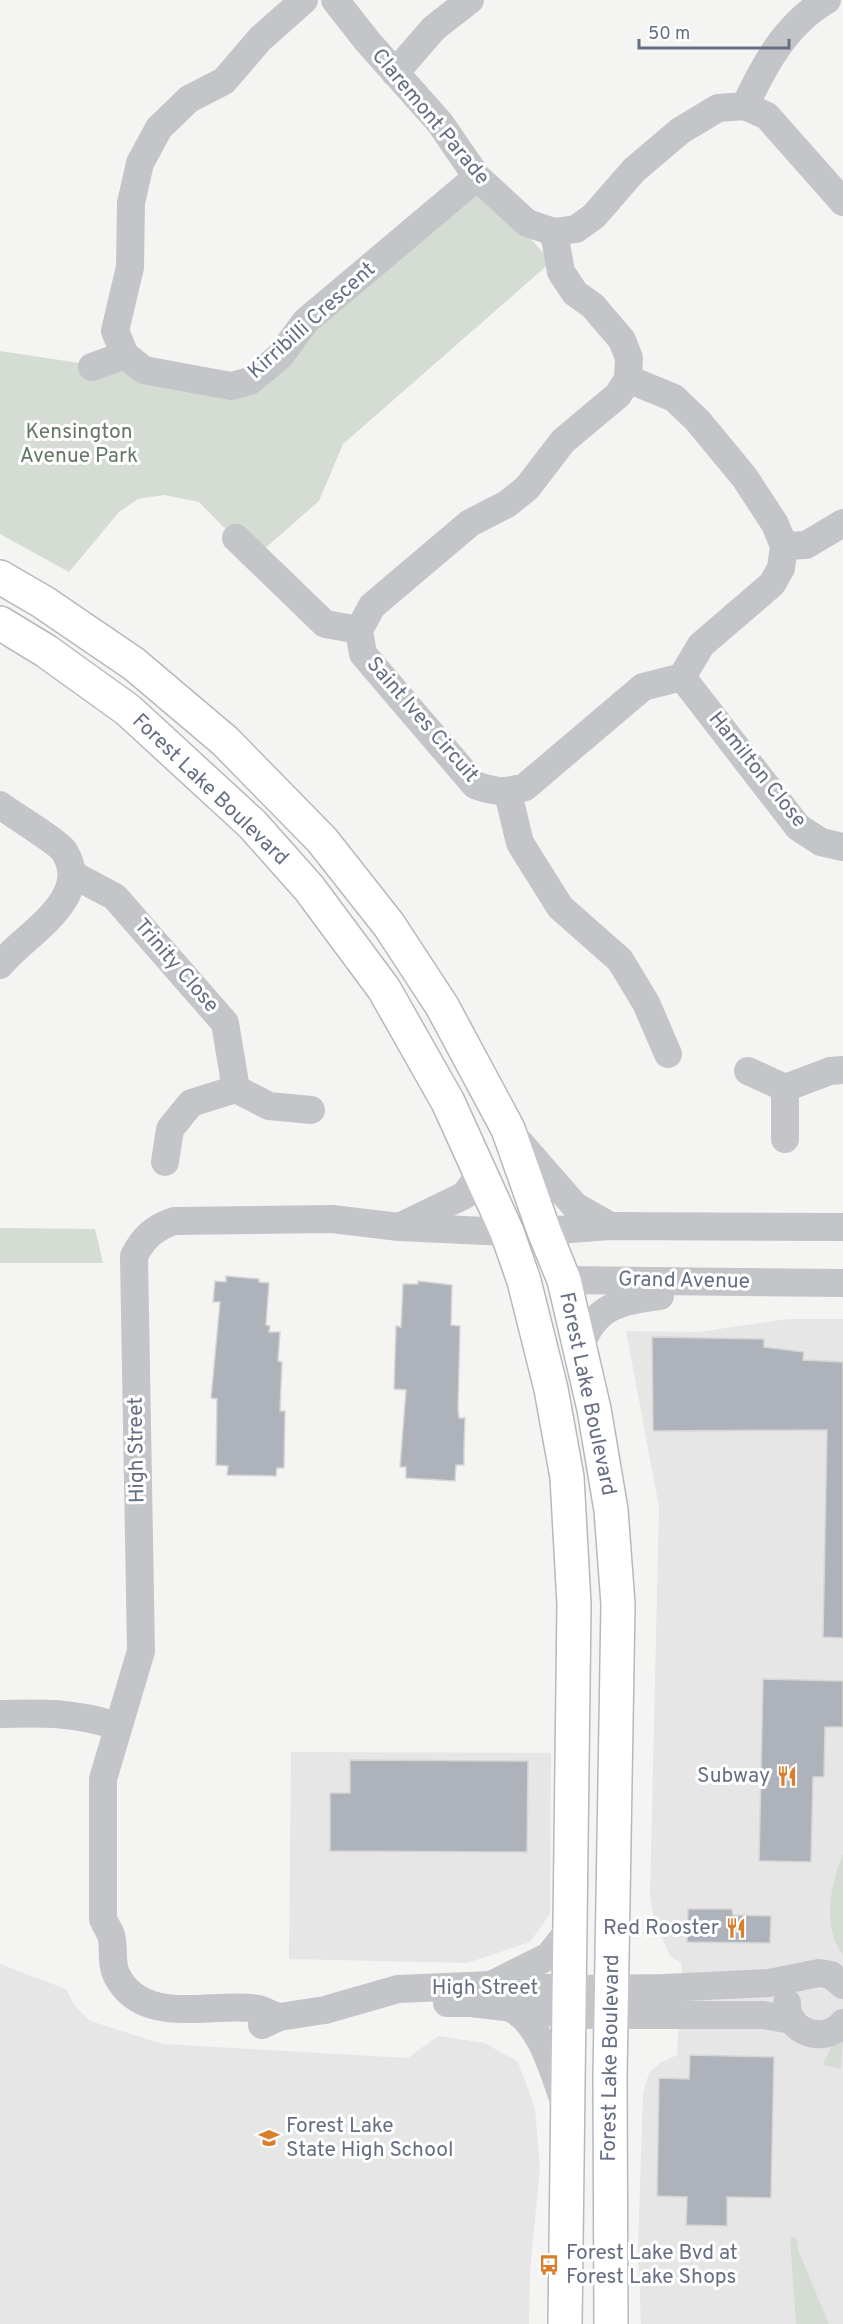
<svg xmlns="http://www.w3.org/2000/svg" width="843" height="2324" font-family="Overpass,sans-serif">
	<style>
		.built { fill: #e5e6e5 }
		.green { fill: #d4dcd3 }
		.building { fill: #aeb2ba; stroke: #d6d6d4; stroke-width: 1.5 }
		.lines { fill: none; stroke-linecap: round; stroke-linejoin: round }
		.major-casing { stroke: #b6b8bd; stroke-width: 36 }
		.minor { stroke: #c3c5c9; stroke-width: 28 }
		.major { stroke: #fff; stroke-width: 33 }
		.labels { text-anchor: middle; dominant-baseline: central; stroke-width: 6; stroke-linejoin: round; paint-order: stroke }
		.street-label { font-size: 21px; fill: #656e82; stroke: #fff }
		.park-label { font-size: 21px; fill: #647964; stroke: #fff }
		.poi-label { font-size: 21px; fill: #656e82; stroke: #fff; text-anchor: end }
	</style>
	<rect width="100%" height="100%" fill="#f4f5f2"/>
	<!-- built -->
	<g class="built">
		<path d="M 788,1319 L 843,1319 L 843,2324 L 641,2324 L 638,2246 L 643,2094 L 649,2073 L 660,2063 L 677,2055 L 682,1964 L 670,1956 L 654,1919 L 650,1897 L 659,1507 L 626,1331 L 698,1332 Z"/>
		<path d="M 291,1752 L 551,1753 L 550,1914 L 530,1942 L 467,1963 L 289,1959 Z"/>
		<path d="M 0,1964 L 66,1989 L 75,2006 L 90,2021 L 163,2044 L 408,2058 L 438,2036 L 485,2043 L 518,2062 L 535,2108 L 540,2168 L 530,2271 L 529,2324 L 0,2324 Z"/>
	</g>
	<!-- green -->
	<g class="green">
		<path d="M 477,177 L 551,262 L 343,444 L 319,501 L 254,558 L 199,502 L 164,495 L 138,499 L 119,512 L 69,572 L 0,534 L 0,351 L 231,386 Z"/>
		<path d="M 0,1228 L 95,1229 L 103,1263 L 0,1263 Z"/>
		<path d="M 843,1854 L 843,1955 C 821,1926 831,1884 843,1854 Z"/>
		<path d="M 843,2041 L 841,2069 L 823,2065 L 831,2047 Z"/>
		<path d="M 790,2237 L 797,2238 L 798,2250 L 829,2324 L 796,2324 Z"/>
	</g>
	<!-- building -->
	<g class="building">
		<path d="M 226,1276 L 259,1279 L 259,1282 L 269,1283 L 266,1325 L 270,1326 L 269,1332 L 280,1332 L 278,1361 L 282,1362 L 280,1411 L 285,1411 L 284,1468 L 277,1468 L 276,1476 L 227,1475 L 228,1466 L 216,1465 L 217,1399 L 211,1398 L 220,1302 L 213,1302 L 215,1281 L 226,1282 Z"/>
		<path d="M 418,1281 L 452,1285 L 451,1325 L 460,1326 L 458,1409 L 459,1418 L 465,1418 L 464,1448 L 464,1465 L 456,1465 L 455,1481 L 406,1478 L 406,1467 L 400,1467 L 406,1390 L 394,1389 L 396,1326 L 401,1327 L 403,1284 L 418,1284 Z"/>
		<path d="M 652,1337 L 764,1339 L 764,1347 L 804,1352 L 803,1360 L 843,1362 L 843,1638 L 823,1637 L 827,1430 L 653,1431 Z"/>
		<path d="M 763,1679 L 843,1681 L 843,1727 L 825,1727 L 824,1777 L 813,1777 L 811,1862 L 759,1861 Z"/>
		<path d="M 350,1760 L 528,1761 L 527,1852 L 330,1851 L 330,1793 L 350,1793 Z"/>
		<path d="M 688,1909 L 732,1909 L 733,1915 L 771,1916 L 770,1943 L 687,1942 Z"/>
		<path d="M 690,2055 L 774,2057 L 771,2198 L 727,2197 L 727,2226 L 686,2225 L 687,2197 L 657,2196 L 659,2078 L 689,2079 Z"/>
	</g>
	<g class="lines">
		<!-- major casing -->
		<g class="major-casing">
			<g id="major">
				<path d="M 0,577 L 43,602 L 134,664 L 225,741 L 322,840 L 389,925 L 442,1006 L 508,1129 L 544,1231 L 564,1280 L 594,1409 L 611,1510 L 618,1604 L 610,2077 L 611,2324"/>
				<path d="M 0,623 L 46,651 L 128,710 L 252,824 L 309,888 L 384,989 L 448,1102 L 507,1232 L 524,1281 L 551,1389 L 567,1477 L 574,1604 L 565,2324"/>
			</g>
		</g>
		<!-- minor -->
		<g class="minor">
			<path d="M 335,0 L 368,42 L 440,123 L 477,177 L 527,223 L 554,232 L 576,229 L 594,216 L 634,170 L 680,131 L 718,108 L 745,106 C 764,65 786,24 827,0"/>
			<path d="M 395,73 L 434,28 L 470,0"/>
			<path d="M 745,106 L 767,116 L 843,202"/>
			<path d="M 554,232 L 561,272 L 575,293 L 593,306 L 622,340 L 629,358 L 628,379 L 618,395 L 563,441 L 527,488 L 507,504 L 470,523 L 372,606 L 359,630 L 363,654 L 475,785 C 494,792 505,793 525,787 L 643,687 L 682,677 L 701,645 L 772,584 L 781,568 L 784,546 L 775,524 L 745,478 L 698,421 L 674,398 L 628,379"/>
			<path d="M 125,355 L 115,331 L 130,267 L 131,203 L 140,163 L 159,128 L 189,99 L 224,81 L 260,39 L 304,0"/>
			<path d="M 92,367 L 125,355 L 144,370 L 231,386 L 250,381 L 279,357 L 306,321 L 477,177"/>
			<path d="M 236,538 L 325,624 L 359,630"/>
			<path d="M 784,546 L 806,545 L 843,523"/>
			<path d="M 682,677 L 798,827 L 821,842 L 843,847"/>
			<path d="M 508,793 L 520,843 L 560,907 L 620,960 L 646,1003 L 668,1054"/>
			<path d="M 0,805 C 13,815 57,841 64,851 C 94,899 25,934 0,965"/>
			<path d="M 72,874 L 115,897 L 225,1023 L 236,1089"/>
			<path d="M 748,1071 L 785,1088 L 785,1139"/>
			<path d="M 785,1088 L 830,1071 L 843,1070"/>
			<path d="M 513,1135 L 575,1206 L 610,1226"/>
			<path d="M 165,1162 L 170,1129 L 191,1103 L 236,1089 L 269,1106 L 311,1110"/>
			<path d="M 401,1226 L 465,1195 L 480,1174"/>
			<path d="M 544,1231 L 610,1226 L 843,1227"/>
			<path d="M 564,1280 L 843,1283"/>
			<path d="M 581,1347 C 593,1306 623,1300 660,1296"/>
			<path d="M 0,1714 C 44,1713 74,1712 117,1726"/>
			<path d="M 493,1984 L 549,1956 L 571,1928"/>
			<path d="M 447,2003 L 471,2003 L 570,2015 L 763,2015 L 792,2020"/>
			<path d="M 787,2003 C 787,2033 825,2045 843,2023"/>
			<path d="M 514,2010 C 543,2027 554,2076 566,2106"/>
			<path d="M 279,2017 C 272,2015 265,2011 258,2009 C 214,2001 144,2028 117,1976 C 110,1963 115,1948 111,1935 C 109,1930 105,1924 103,1919 L 103,1779 L 141,1651 L 134,1256 C 144,1237 154,1228 174,1221 L 332,1219 L 399,1227 L 507,1232"/>
			<path d="M 262,2025 L 279,2017 L 325,2010 L 398,1989 L 491,1985 L 570,1989 L 664,1988 L 769,1983 L 819,1973 L 831,1975 L 843,1985"/>
		</g>
		<!-- major -->
		<use href="#major" class="major"/>
	</g>
	<!-- icons -->
	<defs>
		<g id="restaurant-bare" transform="scale(1.62)"><path d="M-5-6h1v4h1v-4h1v4h1v-4h1v5L-1.5 .5V6h-2V.5L-5-1ZM5-6V6H3V1.5H1.5Q1.5-4 5-6Z" fill="#dc7d2b" stroke="#fff" stroke-width="2.5" paint-order="stroke"/></g>
		<g id="school-bare" transform="scale(1.62)"><path d="M0-5L7-2L0 1L-7-2ZM-4 1L0 2.5L4 1V4Q0 6-4 4Z" fill="#dc7d2b" stroke="#fff" stroke-width="2.5" paint-order="stroke"/></g>
		<g id="bus-bare" transform="scale(1.62)"><path d="M-5-6H5V4H4V6H2V4H-2V6H-4V4H-5ZM-3.5-4V0h7V-4ZM-3.5 1.2v1.5H-2V1.2ZM2 1.2v1.5H3.5V1.2Z" fill="#dc7d2b" stroke="#fff" stroke-width="2.5" paint-order="stroke"/></g>
	</defs>
	<g fill-rule="evenodd">
		<use href="#restaurant-bare" x="787" y="1776"/>
		<use href="#restaurant-bare" x="736" y="1928"/>
		<use href="#school-bare" x="269" y="2138"/>
		<use href="#bus-bare" x="549" y="2265"/>
	</g>
	<g class="labels">
		<!-- street labels -->
		<g class="street-label">
			<text transform="translate(430 117) rotate(50)">Claremont Parade</text>
			<text transform="translate(312 321) rotate(-42)">Kirribilli Crescent</text>
			<text transform="translate(422 720) rotate(49)">Saint Ives Circuit</text>
			<text transform="translate(757 770) rotate(51)">Hamilton Close</text>
			<text transform="translate(210 790) rotate(44)">Forest Lake Boulevard</text>
			<text transform="translate(176 966) rotate(49)">Trinity Close</text>
			<text transform="translate(684 1281) rotate(1)">Grand Avenue</text>
			<text transform="translate(587 1394) rotate(78)">Forest Lake Boulevard</text>
			<text transform="translate(137 1450) rotate(-91)">High Street</text>
			<text x="485" y="1988">High Street</text>
			<text transform="translate(611 2058) rotate(-89)">Forest Lake Boulevard</text>
		</g>
		<!-- park labels -->
		<g class="park-label">
			<text x="79" y="432">Kensington<tspan x="79" dy="24">Avenue Park</tspan></text>
		</g>
		<!-- poi labels -->
		<g class="poi-label">
			<text x="770" y="1776">Subway</text>
			<text x="719" y="1928">Red Rooster</text>
			<text x="286" y="2126" text-anchor="start">Forest Lake<tspan x="286" dy="24">State High School</tspan></text>
			<text x="566" y="2253" text-anchor="start">Forest Lake Bvd at<tspan x="566" dy="24">Forest Lake Shops</tspan></text>
		</g>
	</g>
	<!-- scale -->
	<path d="M639 39v9h150v-9" fill="none" stroke="#656e82" stroke-width="3"/>
	<text x="648" y="39" font-size="18" fill="#656e82" stroke="#ffffff" stroke-width="4.5" paint-order="stroke">50 m</text>
</svg>
